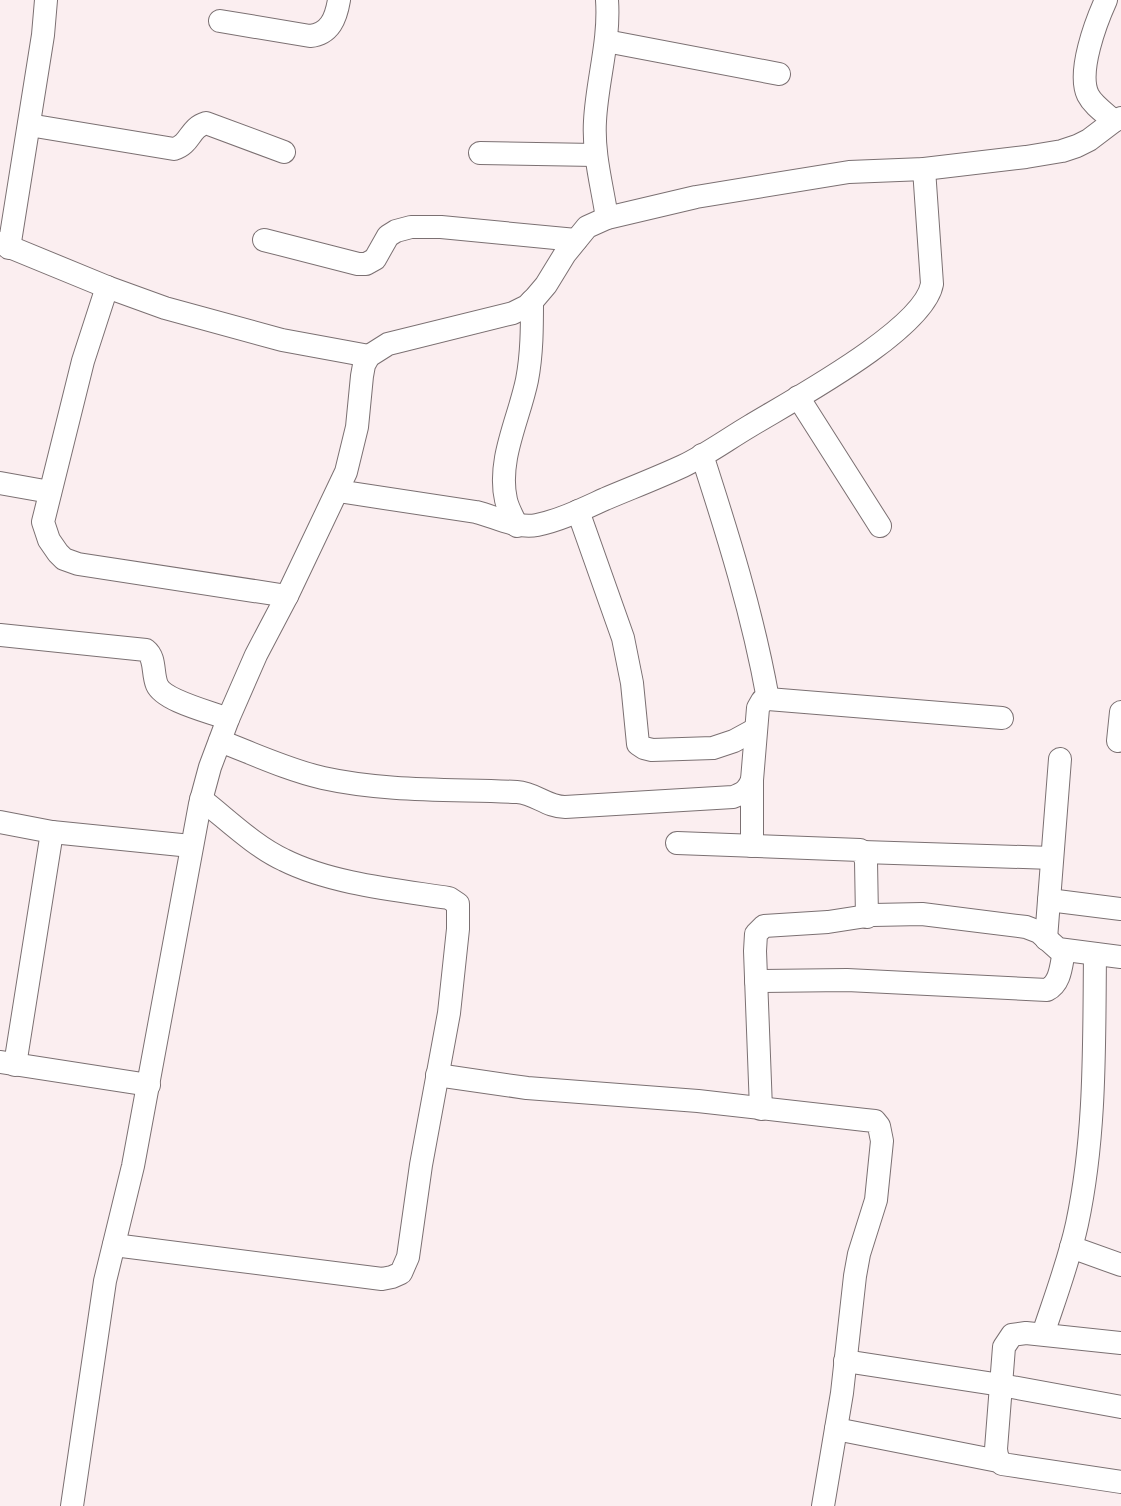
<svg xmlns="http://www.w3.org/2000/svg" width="1121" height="1506" font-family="Poppins,sans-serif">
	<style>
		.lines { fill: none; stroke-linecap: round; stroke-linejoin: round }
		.minor-casing { stroke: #7b7072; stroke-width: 24 }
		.minor { stroke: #fff; stroke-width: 22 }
	</style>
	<rect width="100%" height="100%" fill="#fbeef0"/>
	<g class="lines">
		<!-- minor casing -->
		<g class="minor-casing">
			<g id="minor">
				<path d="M 607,0 C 610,41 597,81 595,121 C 593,154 602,185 607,218"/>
				<path d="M 1106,0 C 1096,22 1077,72 1088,95 C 1093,105 1105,113 1114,121"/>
				<path d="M 220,21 L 310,36 C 330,34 336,18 339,0"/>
				<path d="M 606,41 L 779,74"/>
				<path d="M 29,125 L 174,149 C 191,144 189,128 206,123 L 284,152"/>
				<path d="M 480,153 L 595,155"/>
				<path d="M 264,240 L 358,264 L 366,264 L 375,259 L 388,236 L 396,231 L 411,227 L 441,227 L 576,240"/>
				<path d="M 0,243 L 107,287 L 165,308 L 282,340 L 369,356"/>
				<path d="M 9,248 L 43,35 L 46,0"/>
				<path d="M 107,287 L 83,361 L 43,522 L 49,540 L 58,553 L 64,559 L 78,564 L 287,596"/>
				<path d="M 798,397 L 880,526"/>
				<path d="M 702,455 C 728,535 753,615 768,699"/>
				<path d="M 0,483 L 50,492"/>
				<path d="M 338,491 L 476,512 C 496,517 517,529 537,525 C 561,520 583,509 605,499 C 631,488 657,478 683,466 C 706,455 728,439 750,426 C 791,401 924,330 932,284 L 924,169"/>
				<path d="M 578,511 L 623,638 L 632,683 L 638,744 L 644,748 L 652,750 L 713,748 L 734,741 L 756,729"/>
				<path d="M 517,526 C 513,517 508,509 506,500 C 497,460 519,419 527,380 C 532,354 532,327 532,301"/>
				<path d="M 0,635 L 146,650 C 156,658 152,673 157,685 C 164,701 211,712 228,719"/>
				<path d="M 220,741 C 254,754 288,770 323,778 C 386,792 453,789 517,792 C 535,793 547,807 565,807 L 733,797 C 744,793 748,790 752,780 L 758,708 L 762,701 L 768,699 L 1002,718"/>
				<path d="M 1118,741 L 1121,712"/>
				<path d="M 752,780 L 752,846"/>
				<path d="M 0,822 L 52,832 L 191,846"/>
				<path d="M 677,843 L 860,850 L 863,852 L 866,861 L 867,917"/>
				<path d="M 863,852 L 1052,858"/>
				<path d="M 1049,900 L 1121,909"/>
				<path d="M 1046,939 L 1060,759"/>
				<path d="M 756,981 L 847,980 L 1047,990 C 1061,983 1061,965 1064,951"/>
				<path d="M 1,1062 L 149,1085"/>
				<path d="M 15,1065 L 52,832"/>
				<path d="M 437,1075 L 527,1088 L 698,1101 L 865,1120 L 875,1121 L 879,1126 L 882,1141 L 876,1200 L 859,1254 L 855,1276 L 842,1393 L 823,1506"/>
				<path d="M 761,1109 L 755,951 L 756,934 L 764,926 L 828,922 L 873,915 L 922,914 L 1026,927 L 1039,932 L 1058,949 L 1121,957"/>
				<path d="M 114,1245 L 382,1279 L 392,1277 L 401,1273 L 408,1257 L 421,1165 L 449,1013 L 458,929 L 458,904 L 449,898 C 397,890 332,884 284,860 C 254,846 228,820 201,799"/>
				<path d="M 1071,1247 L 1121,1265"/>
				<path d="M 1043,1334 C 1055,1298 1069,1261 1077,1224 C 1096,1135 1094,1044 1095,954"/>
				<path d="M 1121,1343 L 1026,1333 L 1012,1335 L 1004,1347 L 996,1449 L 997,1456 L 1002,1464 L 1121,1482"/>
				<path d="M 845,1361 L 1001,1385 L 1121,1407"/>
				<path d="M 836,1429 L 998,1461"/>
				<path d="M 72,1506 L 105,1281 L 133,1166 L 200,804 L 210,767 L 228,719 L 256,655 L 287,596 L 346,472 L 357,427 L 362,376 L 364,365 L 369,356 L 388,344 L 513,313 L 527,306 L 535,298 L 546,285 L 565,254 L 587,227 L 607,218 L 696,197 L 849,172 L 924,169 L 1026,157 L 1062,151 L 1077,146 L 1089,140 L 1114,121 L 1121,118"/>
			</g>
		</g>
		<!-- minor -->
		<use href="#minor" class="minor"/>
	</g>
</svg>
